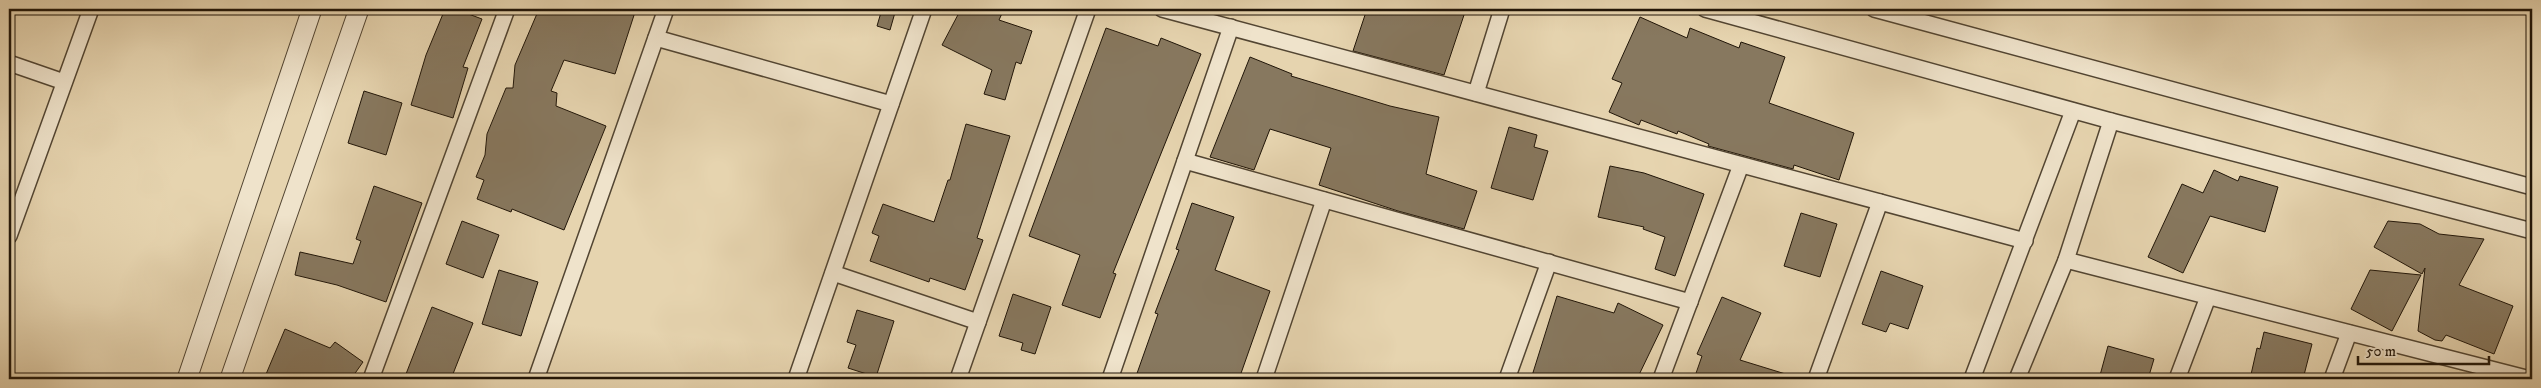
<svg xmlns="http://www.w3.org/2000/svg" width="2541" height="388" font-family="'IM FELL DW Pica',serif">
	<style>
		.building { fill: #87785f; stroke: #201508 }
		.lines { fill: none; stroke-linecap: round; stroke-linejoin: round }
		.minor-casing { stroke: #524532; stroke-width: 18 }
		.tertiary-casing { stroke: #524532; stroke-width: 21 }
		.minor { stroke: #efe3cb; stroke-width: 15 }
		.tertiary { stroke: #efe3cb; stroke-width: 19 }
	</style>
	<rect width="100%" height="100%" fill="#e6d4af"/>
	<filter id="stains"><feTurbulence type="fractalNoise" baseFrequency=".004" numOctaves="4"/><feColorMatrix values="0 0 0 0 .2 0 0 0 0 .09 0 0 0 0 .02 0 0 0 .5 -.17"/></filter>
	<radialGradient id="worn" r=".72"><stop offset=".6" stop-color="#630" stop-opacity="0"/><stop offset="1" stop-color="#630" stop-opacity=".3"/></radialGradient>
	<!-- building -->
	<g class="building">
		<path d="M 445,9 L 455,9 L 482,19 L 463,67 L 468,68 L 453,118 L 411,105 L 426,55 Z"/>
		<path d="M 539,9 L 636,9 L 615,74 L 564,60 L 551,91 L 557,93 L 556,106 L 606,126 L 564,230 L 512,209 L 511,212 L 477,199 L 484,180 L 476,177 L 485,155 L 487,134 L 506,88 L 513,88 L 515,65 Z"/>
		<path d="M 882,9 L 896,9 L 890,30 L 877,26 Z"/>
		<path d="M 961,9 L 1004,9 L 999,20 L 1032,31 L 1021,64 L 1016,62 L 1005,100 L 984,94 L 992,70 L 942,45 Z"/>
		<path d="M 1367,9 L 1466,9 L 1444,75 L 1353,51 Z"/>
		<path d="M 1640,17 L 1687,38 L 1690,28 L 1739,48 L 1741,42 L 1785,57 L 1769,103 L 1854,133 L 1839,180 L 1794,165 L 1793,169 L 1708,146 L 1709,144 L 1678,131 L 1677,134 L 1641,120 L 1639,125 L 1609,112 L 1622,83 L 1612,79 Z"/>
		<path d="M 1106,28 L 1158,46 L 1161,38 L 1201,54 L 1113,273 L 1116,274 L 1100,318 L 1062,305 L 1080,255 L 1029,236 Z"/>
		<path d="M 1250,57 L 1292,74 L 1291,76 L 1390,106 L 1439,117 L 1426,174 L 1477,191 L 1464,229 L 1398,211 L 1319,185 L 1331,148 L 1270,129 L 1254,170 L 1210,157 Z"/>
		<path d="M 364,91 L 402,103 L 386,155 L 348,143 Z"/>
		<path d="M 966,124 L 1010,136 L 977,238 L 983,240 L 965,290 L 930,278 L 929,282 L 870,261 L 879,236 L 872,233 L 883,204 L 934,222 L 948,180 L 950,180 Z"/>
		<path d="M 1509,127 L 1537,135 L 1534,147 L 1548,151 L 1533,200 L 1491,188 Z"/>
		<path d="M 1610,166 L 1644,173 L 1704,194 L 1675,276 L 1655,269 L 1665,237 L 1643,229 L 1644,227 L 1598,217 Z"/>
		<path d="M 2214,170 L 2238,181 L 2240,176 L 2278,187 L 2265,232 L 2210,216 L 2183,273 L 2148,257 L 2182,184 L 2203,193 Z"/>
		<path d="M 374,186 L 422,203 L 386,302 L 337,285 L 295,275 L 300,252 L 353,264 L 361,241 L 356,239 Z"/>
		<path d="M 1192,203 L 1234,217 L 1215,270 L 1270,291 L 1239,379 L 1135,379 L 1158,314 L 1155,313 L 1179,250 L 1176,249 Z"/>
		<path d="M 1801,213 L 1837,224 L 1820,277 L 1784,266 Z"/>
		<path d="M 462,221 L 499,235 L 483,278 L 446,264 Z"/>
		<path d="M 2388,221 L 2420,224 L 2439,234 L 2484,239 L 2459,285 L 2513,306 L 2494,354 L 2446,335 L 2442,341 L 2435,340 L 2418,331 L 2425,268 L 2422,274 L 2374,247 Z"/>
		<path d="M 499,270 L 538,282 L 521,336 L 482,324 Z"/>
		<path d="M 2370,270 L 2421,275 L 2392,331 L 2351,309 Z"/>
		<path d="M 1881,271 L 1923,286 L 1908,329 L 1890,323 L 1886,332 L 1862,324 Z"/>
		<path d="M 1013,294 L 1051,307 L 1035,354 L 1021,350 L 1023,343 L 999,336 Z"/>
		<path d="M 1557,296 L 1614,313 L 1618,303 L 1663,325 L 1637,379 L 1531,379 Z"/>
		<path d="M 1722,297 L 1761,313 L 1740,360 L 1792,376 L 1791,379 L 1694,379 L 1702,356 L 1697,354 Z"/>
		<path d="M 432,307 L 473,323 L 451,379 L 407,379 L 409,375 L 406,374 Z"/>
		<path d="M 857,310 L 894,321 L 876,377 L 848,368 L 856,345 L 847,342 Z"/>
		<path d="M 285,329 L 330,348 L 335,342 L 363,362 L 351,379 L 264,379 Z"/>
		<path d="M 2264,332 L 2312,344 L 2303,379 L 2250,379 L 2257,348 L 2260,349 Z"/>
		<path d="M 2108,346 L 2154,359 L 2148,379 L 2099,379 Z"/>
	</g>
	<g class="lines">
		<!-- minor casing -->
		<g class="minor-casing">
			<g id="minor">
				<path d="M 1162,9 L 2025,241"/>
				<path d="M 1705,9 L 2111,121 L 2532,231"/>
				<path d="M 1874,9 L 2532,187"/>
				<path d="M 656,38 L 891,104"/>
				<path d="M 9,63 L 64,82"/>
				<path d="M 1476,93 L 1502,9"/>
				<path d="M 1185,161 L 1690,302"/>
				<path d="M 9,236 L 91,9"/>
				<path d="M 2066,260 L 2530,379"/>
				<path d="M 833,273 L 978,322"/>
				<path d="M 371,379 L 507,9"/>
				<path d="M 536,379 L 666,9"/>
				<path d="M 796,379 L 924,9"/>
				<path d="M 958,379 L 1088,9"/>
				<path d="M 1110,379 L 1231,27"/>
				<path d="M 1264,379 L 1324,200"/>
				<path d="M 1507,379 L 1549,262"/>
				<path d="M 1661,379 L 1741,165"/>
				<path d="M 1816,379 L 1880,202"/>
				<path d="M 1972,379 L 2073,111"/>
				<path d="M 2017,379 L 2066,260 L 2111,121"/>
				<path d="M 2177,379 L 2208,297"/>
				<path d="M 2332,379 L 2349,333"/>
			</g>
		</g>
		<!-- tertiary casing -->
		<g class="tertiary-casing">
			<g id="tertiary">
				<path d="M 187,379 L 312,9"/>
				<path d="M 230,379 L 359,9"/>
			</g>
		</g>
		<!-- minor -->
		<use href="#minor" class="minor"/>
		<!-- tertiary -->
		<use href="#tertiary" class="tertiary"/>
	</g>
	<!-- margin -->
	<rect width="2541" height="388" fill="none" stroke="#e6d4af" stroke-width="30"/>
	<rect x="10" y="10" width="2521" height="368" fill="none" stroke="#201508" stroke-width="2.5"/>
	<rect x="15" y="15" width="2511" height="358" fill="none" stroke="#201508"/>
	<!-- scale -->
	<path d="M2358 356v8h131v-8" fill="none" stroke="#201508" stroke-width="2.5"/>
	<text x="2366" y="356" font-size="15" fill="#201508" stroke="#efe3cb" stroke-width="4" paint-order="stroke">50 m</text>
	<rect width="100%" height="100%" filter="url(#stains)"/>
	<rect width="100%" height="100%" fill="url(#worn)"/>
</svg>
